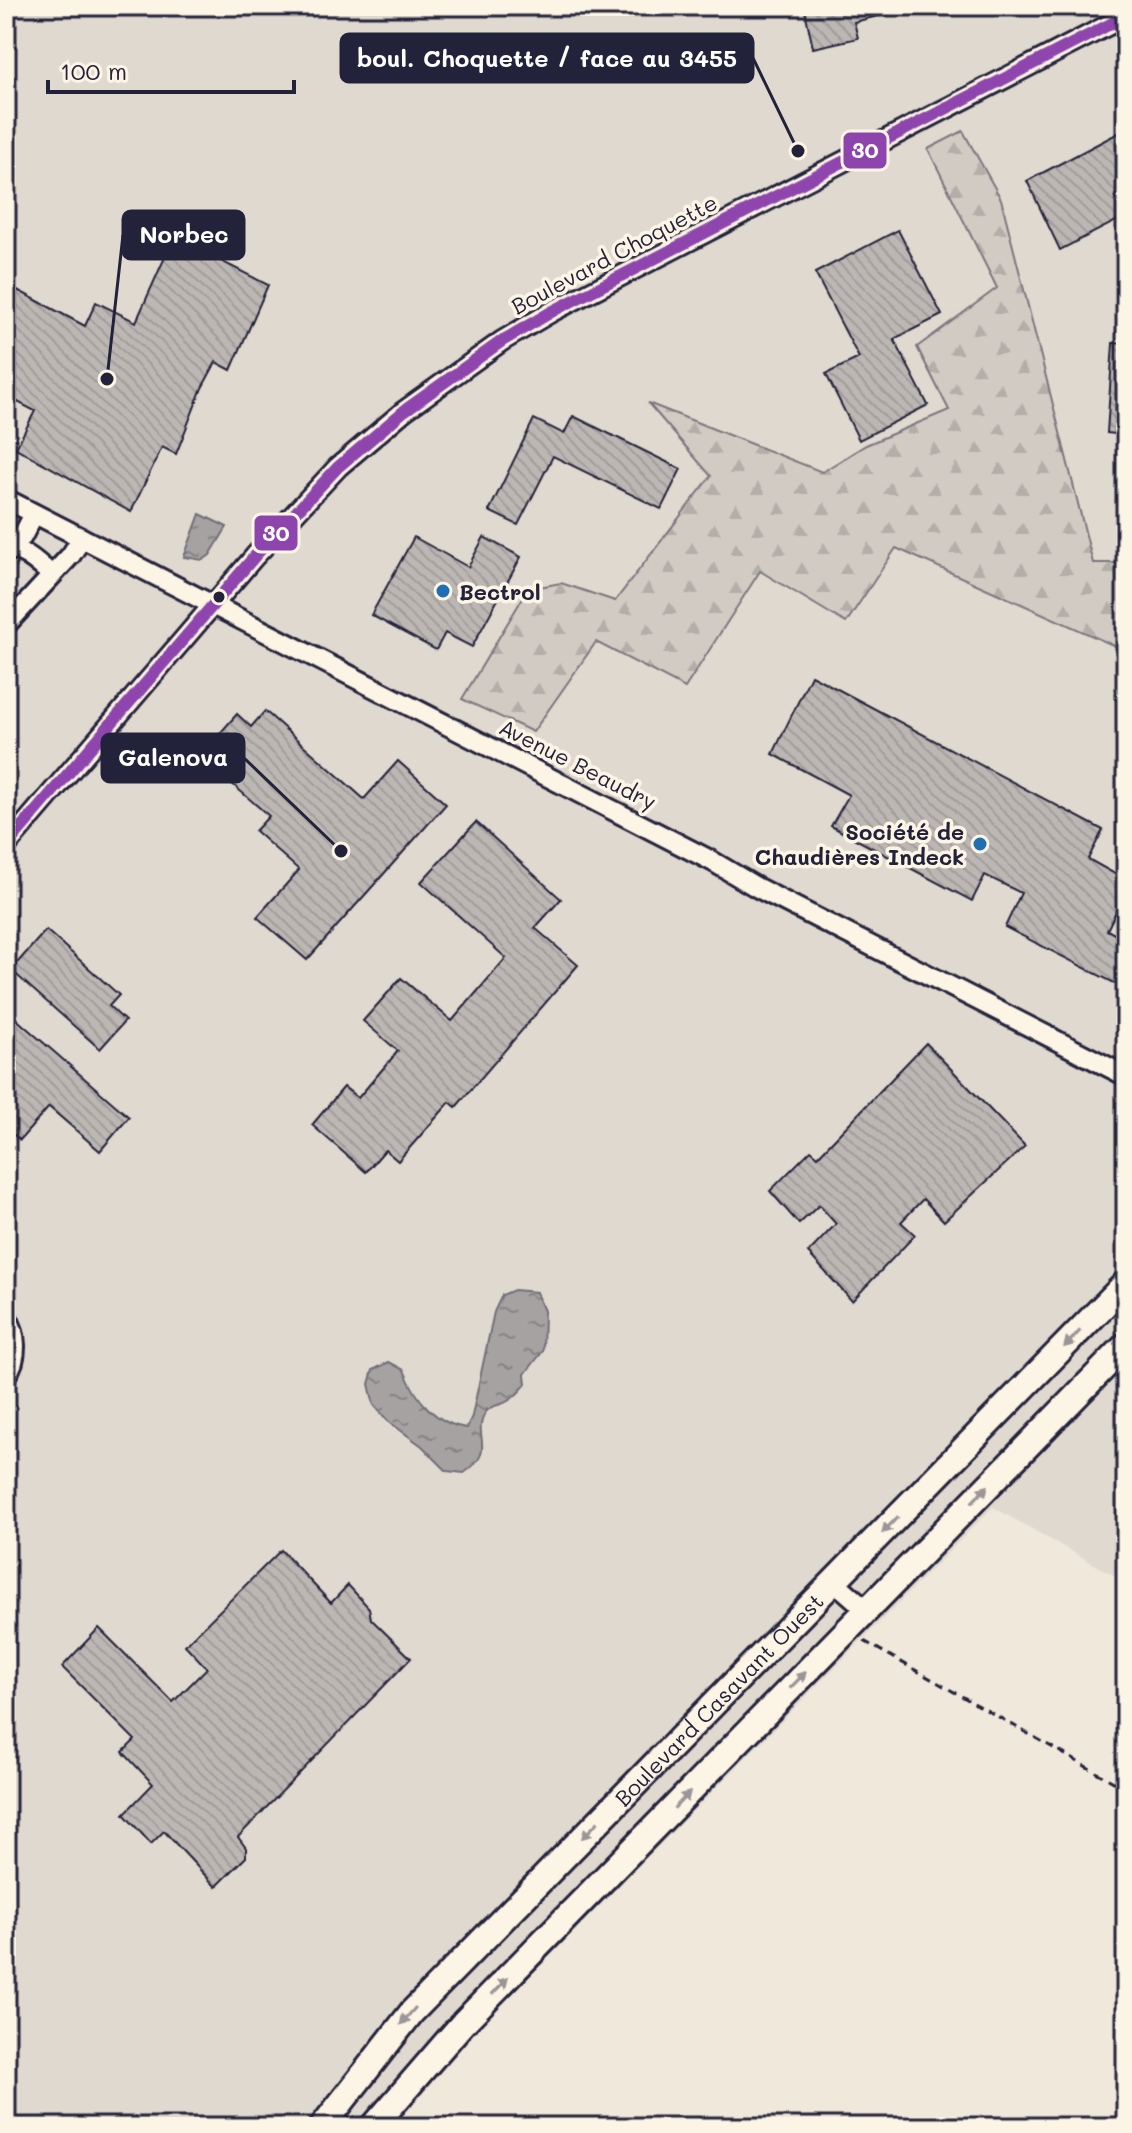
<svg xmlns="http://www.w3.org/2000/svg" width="1132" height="2133" font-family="Mali,sans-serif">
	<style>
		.built { fill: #e0d9cf }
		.forest { fill: url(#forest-firs); stroke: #7a767f; stroke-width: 2 }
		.water { fill: url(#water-ripples); stroke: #716f79; stroke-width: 2 }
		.building { fill: url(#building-back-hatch); stroke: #22223b; stroke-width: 2 }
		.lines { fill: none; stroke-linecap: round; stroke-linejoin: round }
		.minor-casing { stroke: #22223b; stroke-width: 24 }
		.major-casing { stroke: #22223b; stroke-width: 30 }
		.path { stroke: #22223b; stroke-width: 3; stroke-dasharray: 8 6; stroke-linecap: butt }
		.minor { stroke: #fcf5e5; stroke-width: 18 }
		.major { stroke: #fcf5e5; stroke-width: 24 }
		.bus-1-casing { stroke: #fcf5e5; stroke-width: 18 }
		.bus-1 { stroke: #8e44ad; stroke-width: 12 }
		.oneway { fill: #9a9698 }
		.poi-dot { fill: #1f6fb2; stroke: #fcf5e5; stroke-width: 3 }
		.bus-dot { fill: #22223b; stroke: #fcf5e5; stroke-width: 3 }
		.labels { text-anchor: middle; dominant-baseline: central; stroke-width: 7; stroke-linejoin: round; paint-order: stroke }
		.street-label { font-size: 22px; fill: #22223b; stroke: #fcf5e5 }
		.poi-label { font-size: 22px; font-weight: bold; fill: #22223b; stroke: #fcf5e5; text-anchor: start }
		.leader { fill: none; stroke: #22223b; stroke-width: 3 }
		.callout-dot { fill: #22223b; stroke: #fcf5e5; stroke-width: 3 }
		.callout { fill: #22223b; stroke: #22223b; stroke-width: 3 }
		.callout-label { font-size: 24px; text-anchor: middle; font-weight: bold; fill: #fff }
		.line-badge { stroke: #fcf5e5; stroke-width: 3 }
		.badge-label { font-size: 22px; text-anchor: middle; font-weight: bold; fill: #fff }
	</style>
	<defs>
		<pattern id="forest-firs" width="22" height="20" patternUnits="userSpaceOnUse" patternTransform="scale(2)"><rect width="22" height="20" fill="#d1cbc3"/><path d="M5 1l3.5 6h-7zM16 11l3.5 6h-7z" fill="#b3aea8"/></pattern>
		<pattern id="water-ripples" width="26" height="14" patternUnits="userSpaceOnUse" patternTransform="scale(2)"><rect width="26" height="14" fill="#a6a2a2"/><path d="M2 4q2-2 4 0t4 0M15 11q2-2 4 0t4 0" fill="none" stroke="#878485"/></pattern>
		<pattern id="building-back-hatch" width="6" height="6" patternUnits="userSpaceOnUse" patternTransform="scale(2)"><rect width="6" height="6" fill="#bcb7b3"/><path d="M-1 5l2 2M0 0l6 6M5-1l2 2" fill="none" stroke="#a19d9b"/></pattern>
	</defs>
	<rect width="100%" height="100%" fill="#efe8db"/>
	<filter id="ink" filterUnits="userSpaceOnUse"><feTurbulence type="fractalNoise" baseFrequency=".0125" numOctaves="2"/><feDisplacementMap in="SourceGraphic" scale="16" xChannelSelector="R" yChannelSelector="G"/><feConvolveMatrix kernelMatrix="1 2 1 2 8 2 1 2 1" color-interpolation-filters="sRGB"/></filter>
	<g filter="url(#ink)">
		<!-- built -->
		<path class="built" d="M 6,6 L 1126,6 L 1126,1582 L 993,1507 L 480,2027 L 394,2127 L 6,2127 Z"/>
		<!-- forest -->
		<path class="forest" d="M 963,131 L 1001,199 L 1093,563 L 1126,563 L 1126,651 L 896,548 L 846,623 L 760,571 L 685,688 L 596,642 L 533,732 L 462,699 L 528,589 L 561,583 L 615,601 L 711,476 L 648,403 L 822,472 L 866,445 L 949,410 L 917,347 L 997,288 L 928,149 Z"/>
		<!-- water -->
		<g class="water">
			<path d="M 200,514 L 227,527 L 210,555 L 203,560 L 184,557 Z"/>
			<path d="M 514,1290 L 536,1292 L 544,1311 L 543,1351 L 525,1374 L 526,1384 C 521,1390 515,1397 508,1401 C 501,1406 492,1404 486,1412 C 470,1436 499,1449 464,1473 L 447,1471 L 422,1446 L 388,1421 L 374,1405 L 369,1384 L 373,1370 L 389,1362 L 404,1370 C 415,1398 435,1424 467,1428 L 472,1416 L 494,1312 L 502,1295 Z"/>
		</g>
		<!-- building -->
		<g class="building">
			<path d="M 804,6 L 898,6 L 898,11 L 854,22 L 858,38 L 813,48 Z"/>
			<path d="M 1126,129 L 1126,216 L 1060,250 L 1027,181 Z"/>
			<path d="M 898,230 L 942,315 L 894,339 L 928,405 L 859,440 L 826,374 L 859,358 L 815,273 Z"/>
			<path d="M 174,237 L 268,285 L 231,370 L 216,362 L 202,388 L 176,454 L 162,447 L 131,512 L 16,448 L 35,411 L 6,396 L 6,284 L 85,326 L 96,302 L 136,322 Z"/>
			<path d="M 1113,343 L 1126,344 L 1126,435 L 1107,433 Z"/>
			<path d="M 573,416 L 681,469 L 661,509 L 553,456 L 518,525 L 489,511 L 534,419 L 564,434 Z"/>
			<path d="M 414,537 L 468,567 L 484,537 L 521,557 L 472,647 L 445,633 L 436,650 L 371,615 Z"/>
			<path d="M 811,675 L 1103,830 L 1088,859 L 1126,880 L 1126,891 L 1107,930 L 1126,940 L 1126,975 L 1120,986 L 1005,927 L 1021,893 L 985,875 L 972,901 L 831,826 L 849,795 L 773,754 Z"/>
			<path d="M 265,711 L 364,799 L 398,761 L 446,804 L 307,960 L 257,917 L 299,870 L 255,831 L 269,816 L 200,756 L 237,714 L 251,727 Z"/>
			<path d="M 476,822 L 561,899 L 535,928 L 578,965 L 456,1107 L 450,1102 L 398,1161 L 385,1150 L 366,1172 L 312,1125 L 344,1087 L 358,1098 L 398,1051 L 363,1021 L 401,978 L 452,1021 L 506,958 L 421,882 Z"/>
			<path d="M 46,930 L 119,995 L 109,1006 L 125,1021 L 100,1049 L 11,970 Z"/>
			<path d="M 6,1010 L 129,1117 L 100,1151 L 49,1107 L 20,1140 L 6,1128 Z"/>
			<path d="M 926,1043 L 1025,1146 L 944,1221 L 923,1199 L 901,1222 L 915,1235 L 852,1301 L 808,1253 L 836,1224 L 819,1205 L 799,1224 L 770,1191 L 811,1150 L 818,1156 Z"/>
			<path d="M 281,1550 L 331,1603 L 348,1585 L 369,1608 L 371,1619 L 411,1658 L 238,1837 L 246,1848 L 246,1857 L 216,1887 L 164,1831 L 151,1844 L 124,1814 L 153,1784 L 123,1752 L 135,1740 L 62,1667 L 99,1628 L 173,1702 L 207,1668 L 185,1645 Z"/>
		</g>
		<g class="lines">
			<!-- minor casing -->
			<g class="minor-casing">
				<g id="minor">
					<path d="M 6,499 L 712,861 L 756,887 L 1126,1076"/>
					<path d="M 6,548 C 26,550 36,562 52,575"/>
					<path d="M 8,549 L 22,537 L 34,514"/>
					<path d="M 6,625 L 71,555 L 82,538"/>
					<path d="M 6,846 L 255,556 L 338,467 L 404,411 L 502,341 L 553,311 L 1126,16"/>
					<path d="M 6,1316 C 17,1332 19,1359 6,1375"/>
					<path d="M 835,1582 L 867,1610"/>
				</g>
			</g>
			<!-- major casing -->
			<g class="major-casing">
				<g id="major">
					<path id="s1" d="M 322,2127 L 412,2012 L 1126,1283"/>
					<path d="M 373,2127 L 463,2023 L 1126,1345"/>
				</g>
			</g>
			<!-- path -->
			<path class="path" d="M 864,1641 L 1126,1789"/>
			<!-- minor -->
			<use href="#minor" class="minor"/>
			<!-- major -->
			<use href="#major" class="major"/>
			<!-- bus-1 casing -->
			<g class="bus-1-casing">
				<path id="bus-1" d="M 6,846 L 255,556 L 338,467 L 404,411 L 502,341 L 553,311 L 1126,16"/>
			</g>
			<!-- bus-1 -->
			<use href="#bus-1" class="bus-1"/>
		</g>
		<!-- one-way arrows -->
		<defs><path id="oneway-solid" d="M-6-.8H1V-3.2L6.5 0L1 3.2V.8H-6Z" transform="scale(2)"/></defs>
		<g class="oneway">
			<use href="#oneway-solid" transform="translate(1072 1339) rotate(134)"/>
			<use href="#oneway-solid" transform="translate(980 1494) rotate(-46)"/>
			<use href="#oneway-solid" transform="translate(890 1525) rotate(134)"/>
			<use href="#oneway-solid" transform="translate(798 1680) rotate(-46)"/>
			<use href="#oneway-solid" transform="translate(682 1800) rotate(-46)"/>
			<use href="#oneway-solid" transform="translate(590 1830) rotate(135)"/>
			<use href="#oneway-solid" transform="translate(500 1986) rotate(-46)"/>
			<use href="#oneway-solid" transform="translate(408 2016) rotate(131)"/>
		</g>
	</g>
	<!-- markers -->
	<g class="poi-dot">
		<circle cx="443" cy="591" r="8"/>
		<circle cx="980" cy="844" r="8"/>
	</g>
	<circle class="bus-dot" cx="219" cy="597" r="7"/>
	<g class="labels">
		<!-- street labels -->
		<g class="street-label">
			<text transform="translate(614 254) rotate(-28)">Boulevard Choquette</text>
			<text transform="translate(578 764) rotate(27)">Avenue Beaudry</text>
			<text stroke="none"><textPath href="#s1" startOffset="584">Boulevard Casavant Ouest</textPath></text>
		</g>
		<!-- poi labels -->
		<g class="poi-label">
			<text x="459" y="591">Bectrol</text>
			<text x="964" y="831" text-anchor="end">Société de<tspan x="964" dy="25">Chaudières Indeck</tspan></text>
		</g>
	</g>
	<!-- callouts -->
	<path class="leader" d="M798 151L753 58M107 379L123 235M341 851L244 758"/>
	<g class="callout-dot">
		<circle cx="798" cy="151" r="8"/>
		<circle cx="107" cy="379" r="8"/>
		<circle cx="341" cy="851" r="8"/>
	</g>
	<g class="callout">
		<rect x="341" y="34" width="412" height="48" rx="8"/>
		<rect x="123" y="211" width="121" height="48" rx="8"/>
		<rect x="102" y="734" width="142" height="48" rx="8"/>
	</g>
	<g class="callout-label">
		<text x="547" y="67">boul. Choquette / face au 3455</text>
		<text x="184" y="243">Norbec</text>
		<text x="173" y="766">Galenova</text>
	</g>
	<g class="line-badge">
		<rect x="842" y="131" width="46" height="39" rx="8" fill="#8e44ad"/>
		<rect x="253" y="514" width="46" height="38" rx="8" fill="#8e44ad"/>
	</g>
	<g class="badge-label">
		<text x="865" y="158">30</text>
		<text x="276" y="541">30</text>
	</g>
	<!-- margin -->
	<rect width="1132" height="2133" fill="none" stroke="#fcf5e5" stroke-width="32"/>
	<rect x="16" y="16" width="1100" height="2101" fill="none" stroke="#22223b" stroke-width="3" filter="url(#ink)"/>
	<!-- scale -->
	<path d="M48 80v12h246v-12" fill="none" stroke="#22223b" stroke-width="4"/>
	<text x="60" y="80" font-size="24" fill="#22223b" stroke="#fcf5e5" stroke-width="6" paint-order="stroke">100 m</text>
</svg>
